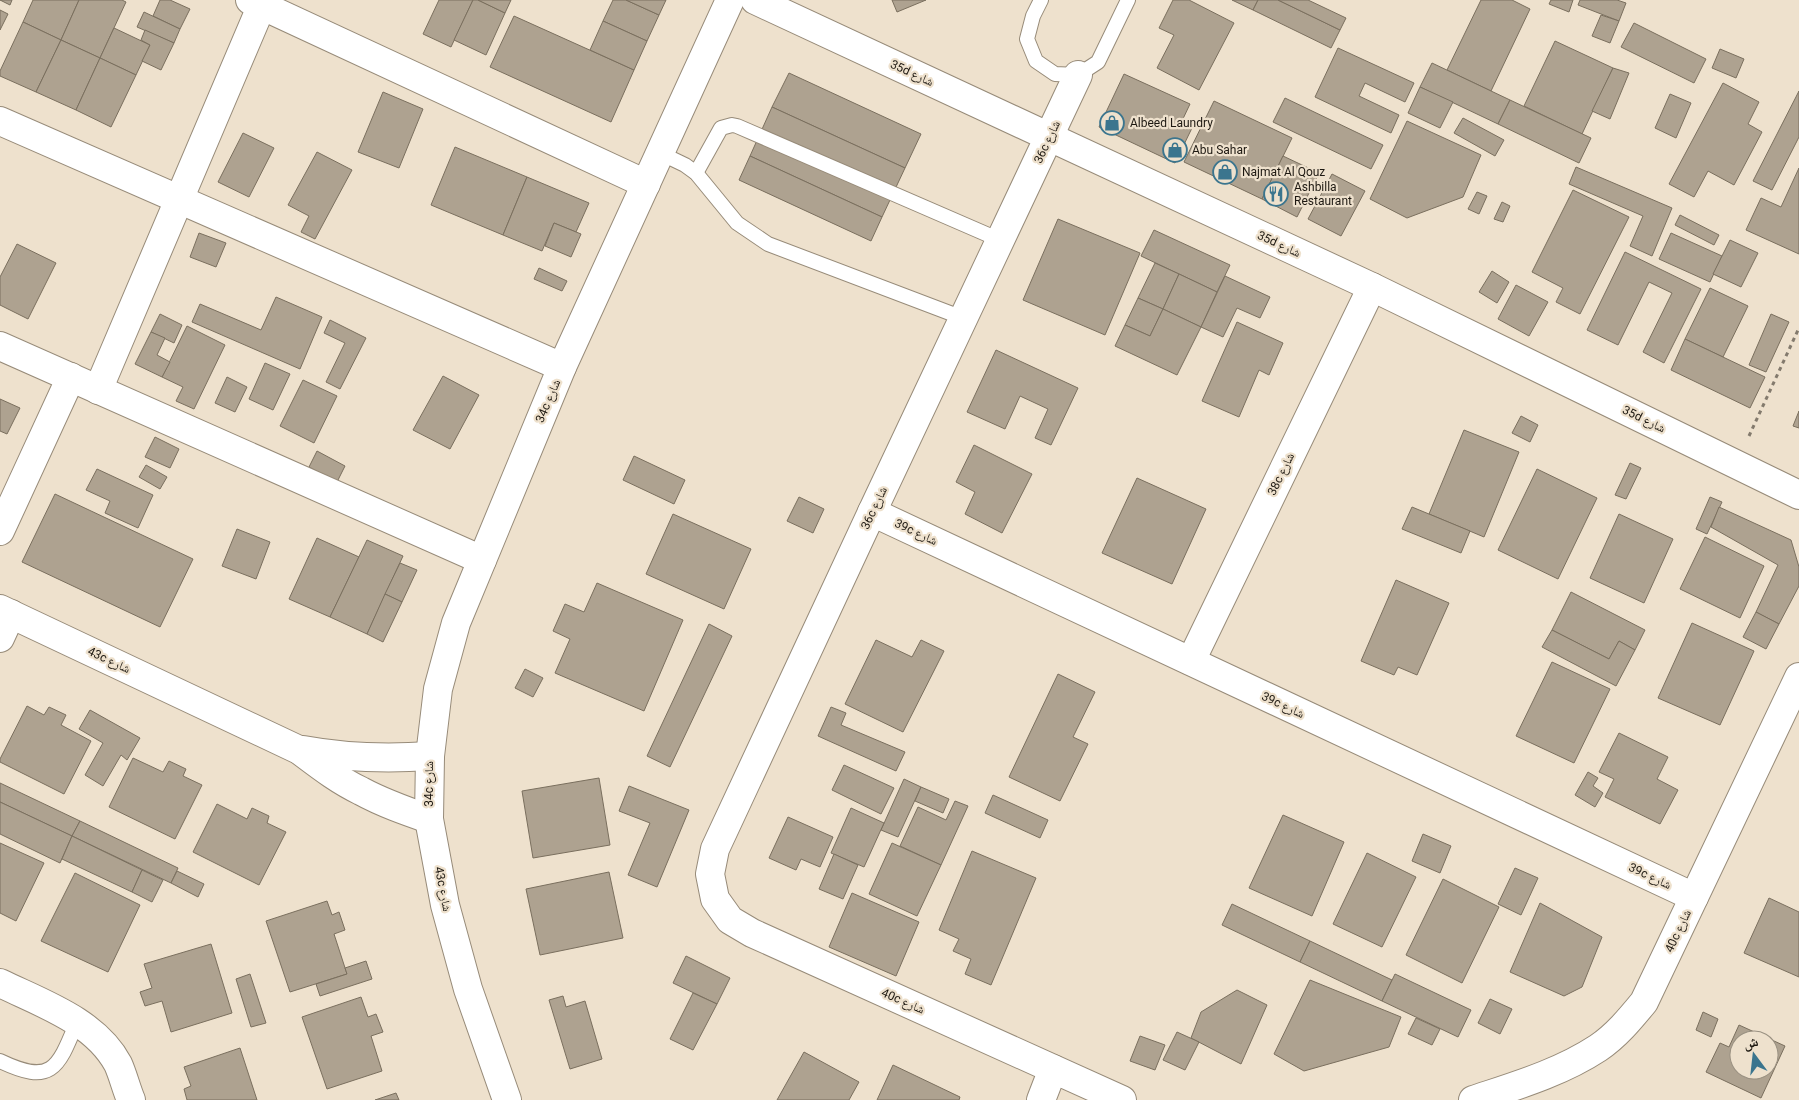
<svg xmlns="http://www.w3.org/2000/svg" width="1799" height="1100" viewBox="0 0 1799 1100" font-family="Roboto,'Noto Naskh Arabic',sans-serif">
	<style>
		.building { fill: #aea290; stroke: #7a6f5e; fill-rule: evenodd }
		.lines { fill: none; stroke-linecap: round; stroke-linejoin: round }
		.service-casing { stroke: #978b79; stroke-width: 16 }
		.minor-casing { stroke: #978b79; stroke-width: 30 }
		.path { stroke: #837a6d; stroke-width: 3; stroke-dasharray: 4 4; stroke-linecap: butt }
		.service { stroke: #fff; stroke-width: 14 }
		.minor { stroke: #fff; stroke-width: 28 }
		.labels { text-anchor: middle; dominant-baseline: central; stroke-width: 4.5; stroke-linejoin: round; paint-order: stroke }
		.street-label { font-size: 12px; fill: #1d1811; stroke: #eee1cd }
		.poi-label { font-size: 12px; fill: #1d1811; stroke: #eee1cd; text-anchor: start }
	</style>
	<rect width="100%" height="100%" fill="#eee1cd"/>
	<g class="building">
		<polygon points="0,0 12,0 10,5"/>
		<polygon points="33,0 79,0 61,40 23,22"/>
		<polygon points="79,0 122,0 126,2 100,58 61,40"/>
		<polygon points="160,0 170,0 190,9 180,29 153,16"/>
		<polygon points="439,0 473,0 451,47 423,34"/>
		<polygon points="473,0 478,0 505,13 486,55 454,40"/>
		<polygon points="478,0 511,0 505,13"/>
		<polygon points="613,0 626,0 659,15 647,41 603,21"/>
		<polygon points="626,0 666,0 659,15"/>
		<polygon points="892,0 926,0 897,12"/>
		<polygon points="1173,0 1189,0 1234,23 1199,90 1157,68 1174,35 1159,28"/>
		<polygon points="1232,0 1258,0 1253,10"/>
		<polygon points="1258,0 1278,0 1340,30 1331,48 1253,10"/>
		<polygon points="1278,0 1308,0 1346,18 1340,30"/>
		<polygon points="1481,0 1512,0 1530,9 1491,91 1447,70"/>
		<polygon points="1551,0 1573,0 1569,12 1549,4"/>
		<polygon points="1580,0 1617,0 1626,3 1619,21 1578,5"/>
		<polygon points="0,10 8,14 0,30"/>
		<polygon points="144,12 180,29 174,43 137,27"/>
		<polygon points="1601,15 1619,21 1610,43 1592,36"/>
		<polygon points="514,16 634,70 611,122 490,67"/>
		<polygon points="603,21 647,41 634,70 590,50"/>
		<polygon points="23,22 61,40 36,92 0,76 0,71"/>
		<polygon points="1634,23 1706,59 1694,83 1621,47"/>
		<polygon points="114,28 150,45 136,75 100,58"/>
		<polygon points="145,30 174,43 161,70 142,61 150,45 141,40"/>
		<polygon points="61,40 100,58 76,110 36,92"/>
		<polygon points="1555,41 1613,68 1582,134 1524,106"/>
		<polygon points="1338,48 1414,83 1405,102 1365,83 1359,96 1399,115 1391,133 1315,97"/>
		<polygon points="1720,49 1744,59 1736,78 1712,68"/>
		<polygon points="100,58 136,75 111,127 76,110"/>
		<polygon points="1432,63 1510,100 1498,124 1420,87"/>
		<polygon points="1613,68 1629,73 1610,119 1592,111"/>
		<polygon points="789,73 921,134 905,168 772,107"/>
		<polygon points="1124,74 1190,104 1181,123 1192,128 1175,163 1099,127"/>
		<polygon points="1723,83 1759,102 1748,124 1762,132 1734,185 1708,171 1694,197 1669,184"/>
		<polygon points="1420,87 1453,102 1440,128 1408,113"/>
		<polygon points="1799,91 1799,137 1772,190 1753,181"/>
		<polygon points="383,92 423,109 399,168 358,152"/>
		<polygon points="1670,94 1691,103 1676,138 1655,128"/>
		<polygon points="1285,98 1383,145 1371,169 1273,122"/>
		<polygon points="1510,100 1591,138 1579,163 1498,124"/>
		<polygon points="1214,101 1292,138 1262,199 1184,162"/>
		<polygon points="772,107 905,168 882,217 750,156"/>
		<polygon points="1463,118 1504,140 1495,156 1454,133"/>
		<polygon points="1407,121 1481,155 1463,197 1407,218 1370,199"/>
		<polygon points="243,133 274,148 249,197 218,182"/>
		<polygon points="455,147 527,177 503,235 431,205"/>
		<polygon points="317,152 352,170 315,239 301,232 309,216 288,205"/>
		<polygon points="750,156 882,217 871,241 739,180"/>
		<polygon points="1283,156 1319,173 1297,217 1262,199"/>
		<polygon points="1576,167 1672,208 1652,256 1630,246 1643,216 1569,184"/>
		<polygon points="1799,168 1799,254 1746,230 1761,198 1781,207"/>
		<polygon points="1332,174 1365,191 1341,236 1308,219"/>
		<polygon points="527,177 589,203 576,232 554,223 542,251 503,235"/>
		<polygon points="1573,190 1629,217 1580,314 1556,302 1563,288 1532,272"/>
		<polygon points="1477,192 1487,196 1479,214 1468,209"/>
		<polygon points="1502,202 1510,206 1503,222 1494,219"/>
		<polygon points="1680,215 1719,235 1714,245 1675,225"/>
		<polygon points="1058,219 1140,253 1105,335 1023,300"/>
		<polygon points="554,223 581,234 571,257 545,246"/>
		<polygon points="1154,230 1230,265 1217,292 1141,256"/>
		<polygon points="199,233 226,243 216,267 190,257"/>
		<polygon points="1671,233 1722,256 1710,282 1659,259"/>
		<polygon points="1730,240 1758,253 1741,287 1713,274"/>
		<polygon points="17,244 56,263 28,319 0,305 0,277"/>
		<polygon points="1625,252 1701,289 1664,363 1643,352 1672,293 1649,282 1618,345 1587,330"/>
		<polygon points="1155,263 1179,274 1163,309 1138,298"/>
		<polygon points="539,268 567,281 562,291 534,279"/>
		<polygon points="1492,271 1509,282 1497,303 1479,292"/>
		<polygon points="1179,274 1217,292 1201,327 1163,309"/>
		<polygon points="1225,276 1270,297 1260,318 1237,308 1223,337 1201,327"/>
		<polygon points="1516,285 1548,302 1529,336 1498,319"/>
		<polygon points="1710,288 1748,306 1723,357 1685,339"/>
		<polygon points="276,297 322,317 300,369 192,322 200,304 261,330"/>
		<polygon points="1138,298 1163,309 1150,336 1125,325"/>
		<polygon points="1163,309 1201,327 1177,375 1115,346 1125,325 1150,336"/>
		<polygon points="160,314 182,325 174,343 151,332"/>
		<polygon points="1771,314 1789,322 1766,372 1749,365"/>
		<polygon points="330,320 366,338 340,389 326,382 345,343 324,333"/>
		<polygon points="1237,322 1283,343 1269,375 1259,370 1239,417 1202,401"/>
		<polygon points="187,326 225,345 194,409 176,401 183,387 162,377"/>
		<polygon points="151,332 165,338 157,355 170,362 162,377 135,364"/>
		<polygon points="1685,339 1765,377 1750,408 1671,370"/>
		<polygon points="996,350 1078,388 1051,445 1035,438 1048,409 1020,396 1005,429 967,412"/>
		<polygon points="265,363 290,374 273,410 249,399"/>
		<polygon points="443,376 479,395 450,449 413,430"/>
		<polygon points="227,377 247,387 235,412 215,403"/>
		<polygon points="303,380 337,396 314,443 280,426"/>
		<polygon points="0,399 20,408 7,434 0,431"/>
		<polygon points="1799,411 1799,428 1793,426"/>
		<polygon points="1521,416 1538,425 1530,442 1512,433"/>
		<polygon points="1464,430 1519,452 1484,537 1429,514"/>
		<polygon points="155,437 179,449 170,468 145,457"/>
		<polygon points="974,445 1032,474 1002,533 965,514 975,492 956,482"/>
		<polygon points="317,451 345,466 337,482 309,467"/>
		<polygon points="634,456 685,480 674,504 623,480"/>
		<polygon points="1630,463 1641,468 1626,499 1615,495"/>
		<polygon points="146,465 167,477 160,489 139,477"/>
		<polygon points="97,469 153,495 138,528 105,513 110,501 86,490"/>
		<polygon points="1537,469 1597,498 1558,579 1498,550"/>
		<polygon points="1137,478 1206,509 1172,584 1102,553"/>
		<polygon points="55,494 193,559 160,627 22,562"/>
		<polygon points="799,497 824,509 813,533 787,521"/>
		<polygon points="1710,497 1722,502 1707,534 1696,529"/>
		<polygon points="1412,507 1470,531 1461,553 1402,529"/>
		<polygon points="1719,507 1791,540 1799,567 1799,586 1779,624 1756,612 1778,565 1711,527"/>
		<polygon points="673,514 751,549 724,609 646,574"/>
		<polygon points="1619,514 1673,539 1644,603 1590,578"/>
		<polygon points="237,529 270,542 256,579 222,566"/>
		<polygon points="1705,537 1764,566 1740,618 1680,589"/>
		<polygon points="317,538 359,557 330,617 289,599"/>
		<polygon points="367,540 403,556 367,634 330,617"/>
		<polygon points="400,563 417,570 402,602 385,594"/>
		<polygon points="1396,580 1449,603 1417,675 1398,667 1394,675 1361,661"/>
		<polygon points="597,583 683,620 644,711 555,673 570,639 553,631 565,604 584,612"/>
		<polygon points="1571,592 1645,630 1635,650 1619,641 1609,659 1552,630"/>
		<polygon points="385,594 402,602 383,642 367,634"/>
		<polygon points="1756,612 1779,624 1766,649 1743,637"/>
		<polygon points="1692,623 1754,651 1720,725 1658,698"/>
		<polygon points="709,624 732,636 670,767 647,756"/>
		<polygon points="1552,630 1609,659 1619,641 1635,650 1616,686 1542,647"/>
		<polygon points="876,640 912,657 921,640 944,651 903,732 845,704"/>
		<polygon points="1552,662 1610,689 1574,763 1516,736"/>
		<polygon points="525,669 543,678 533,697 515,688"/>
		<polygon points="1058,674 1095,692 1073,737 1088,744 1060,801 1009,777"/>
		<polygon points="27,706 44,715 49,707 66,715 61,725 91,741 64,794 0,762 0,759"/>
		<polygon points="831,707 846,713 841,725 905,752 896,771 818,736"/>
		<polygon points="90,710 140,738 127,760 121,755 103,786 85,775 103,743 79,729"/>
		<polygon points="1619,733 1668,757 1657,779 1678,790 1660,824 1605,797 1614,779 1599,772"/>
		<polygon points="133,758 163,772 169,761 186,769 183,776 202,785 175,839 109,807"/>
		<polygon points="844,765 894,788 881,814 832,790"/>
		<polygon points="1588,772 1598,778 1593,786 1603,793 1595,807 1575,795"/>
		<polygon points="599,778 610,845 533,858 522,791"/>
		<polygon points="904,779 921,787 898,837 881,830"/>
		<polygon points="0,783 80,821 72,836 0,802"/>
		<polygon points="629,786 689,810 657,887 628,875 650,823 619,811"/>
		<polygon points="921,787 949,799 943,813 915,801"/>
		<polygon points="993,795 1048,820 1040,838 985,813"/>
		<polygon points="955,801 968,806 941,865 900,846 918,807 946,820"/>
		<polygon points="0,802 72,836 60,863 0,834"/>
		<polygon points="217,804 247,819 252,808 269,816 267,823 286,832 259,885 193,852"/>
		<polygon points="851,808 884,823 864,867 831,853"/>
		<polygon points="1283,815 1344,842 1312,916 1249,888"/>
		<polygon points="788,817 833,837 820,867 801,859 796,870 769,858"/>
		<polygon points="80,821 178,868 171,883 72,836"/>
		<polygon points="1423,834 1451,846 1440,873 1412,861"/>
		<polygon points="72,836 142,870 132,892 62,859"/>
		<polygon points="0,843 44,863 16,921 0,913"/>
		<polygon points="892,843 941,865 917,916 869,894"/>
		<polygon points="972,851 1036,878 991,985 965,974 971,959 953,951 959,939 939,930"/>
		<polygon points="1367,853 1416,877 1382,947 1333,924"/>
		<polygon points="834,854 858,865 843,899 819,889"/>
		<polygon points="1515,868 1538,878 1521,915 1498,904"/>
		<polygon points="142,870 163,880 152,902 132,892"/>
		<polygon points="177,871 204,884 198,897 171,883"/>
		<polygon points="609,872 623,938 540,955 526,889"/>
		<polygon points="75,873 140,905 108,972 41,941"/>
		<polygon points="1443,879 1499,907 1462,983 1406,955"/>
		<polygon points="852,893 919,922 896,976 829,947"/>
		<polygon points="1769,898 1799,912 1799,977 1744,953"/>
		<polygon points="327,901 332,915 339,912 345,930 334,934 347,974 290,992 266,921"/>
		<polygon points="1540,903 1602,937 1582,987 1564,996 1510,972"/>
		<polygon points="1232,904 1310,941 1300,962 1222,925"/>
		<polygon points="1310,941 1392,980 1382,1001 1300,962"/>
		<polygon points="211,944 232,1013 171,1032 162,1001 145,1006 140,992 152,988 144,964"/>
		<polygon points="686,956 730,978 717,1004 673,983"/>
		<polygon points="366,961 372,979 320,996 316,984 347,974 345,968"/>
		<polygon points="250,974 266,1023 251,1027 236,979"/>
		<polygon points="1395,974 1471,1010 1458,1037 1382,1001"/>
		<polygon points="1310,980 1401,1017 1389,1047 1304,1071 1274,1054"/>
		<polygon points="1237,990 1267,1005 1241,1064 1191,1038 1201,1012"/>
		<polygon points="693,993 717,1004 693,1050 670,1039"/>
		<polygon points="563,996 566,1007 585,1001 602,1059 570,1069 549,1000"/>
		<polygon points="361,997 368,1017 376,1014 383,1032 371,1036 382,1071 327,1089 302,1017"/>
		<polygon points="1490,999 1512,1009 1500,1034 1478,1023"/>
		<polygon points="1703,1012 1718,1019 1711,1037 1696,1030"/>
		<polygon points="1416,1018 1440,1029 1432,1045 1408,1034"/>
		<path d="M 1739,1025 L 1785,1046 L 1761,1098 L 1706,1072 L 1720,1043 L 1729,1047 ZM 1739,1040 L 1769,1040 L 1769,1070 L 1739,1070 Z"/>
		<polygon points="1177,1032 1199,1042 1185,1070 1163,1060"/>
		<polygon points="1140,1036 1165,1045 1155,1070 1130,1061"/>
		<polygon points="240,1048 257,1100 187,1100 184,1089 191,1086 184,1067"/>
		<polygon points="804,1052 859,1082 849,1100 777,1100"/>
		<polygon points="893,1065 960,1097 959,1100 877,1100"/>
		<polygon points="396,1093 399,1100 375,1100"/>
	</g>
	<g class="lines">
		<g class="service-casing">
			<g id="service">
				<polyline points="1041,0 1033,16 1027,39 1036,61 1055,74 1078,75 1098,62 1128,0"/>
				<polyline points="660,153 685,165 696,173 737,223 768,244 963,318"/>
				<polyline points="696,173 721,128 732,125 737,126 1000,240"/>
				<path d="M 0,1061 C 52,1086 58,1068 77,1022"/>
			</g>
		</g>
		<g class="minor-casing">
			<g id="minor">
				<polyline points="250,0 646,184"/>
				<polyline points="755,0 1372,287 1799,495"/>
				<polyline points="1078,75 872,512 715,849 710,874 715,899 730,920 752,933 1122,1100"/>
				<polyline points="0,121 562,367"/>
				<polyline points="0,346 482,560"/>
				<polyline points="98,390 264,0"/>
				<polyline points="872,512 1694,897"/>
				<polyline points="0,531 71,377"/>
				<path d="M 0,609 L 299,750 C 319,765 338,780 361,791 C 383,803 406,811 429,819"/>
				<polyline points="0,638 11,614"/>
				<polyline points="1191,661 1372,287"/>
				<path d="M 303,750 C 346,758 386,759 430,756"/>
				<path d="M 0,983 C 41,1003 95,1021 118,1064 C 123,1075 126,1088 131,1100"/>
				<polyline points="507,1100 468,989 445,905 429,819 430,756 438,689 456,623 562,367 730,0"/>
				<polyline points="1041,1100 1053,1069"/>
				<path d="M 1473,1100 C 1515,1086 1560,1073 1598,1048 C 1616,1036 1630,1019 1644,1002 L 1799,677"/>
			</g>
		</g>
		<polyline class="path" points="1749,436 1799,328"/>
		<use href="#service" class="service"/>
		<use href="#minor" class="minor"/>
	</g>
	<defs>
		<g id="shop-ring" transform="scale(1.25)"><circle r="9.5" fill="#eee1cd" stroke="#3b758e" stroke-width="1.5"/><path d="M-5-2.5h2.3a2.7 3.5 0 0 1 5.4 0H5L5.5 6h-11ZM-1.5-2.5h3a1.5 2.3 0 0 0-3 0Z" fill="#3b758e"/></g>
		<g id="restaurant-ring" transform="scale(1.25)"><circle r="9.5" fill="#eee1cd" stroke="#3b758e" stroke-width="1.5"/><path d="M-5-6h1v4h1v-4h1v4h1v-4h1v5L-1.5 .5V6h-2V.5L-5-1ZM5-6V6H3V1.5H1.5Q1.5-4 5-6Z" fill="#3b758e"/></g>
	</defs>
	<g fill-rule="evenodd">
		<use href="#shop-ring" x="1112" y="123"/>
		<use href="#shop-ring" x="1175" y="150"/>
		<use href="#shop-ring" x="1225" y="172"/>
		<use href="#restaurant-ring" x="1276" y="194"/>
	</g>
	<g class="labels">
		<g class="street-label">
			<text transform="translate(912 73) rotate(25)">35d شارع</text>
			<text transform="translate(1047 142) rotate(-65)">36c شارع</text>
			<text transform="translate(1279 244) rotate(25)">35d شارع</text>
			<text transform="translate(548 401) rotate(-67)">34c شارع</text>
			<text transform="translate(1644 419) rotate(26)">35d شارع</text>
			<text transform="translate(1281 474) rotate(-64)">38c شارع</text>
			<text transform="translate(874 508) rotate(-65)">36c شارع</text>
			<text transform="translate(916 532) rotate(25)">39c شارع</text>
			<text transform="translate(109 660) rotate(25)">43c شارع</text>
			<text transform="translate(1283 705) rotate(25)">39c شارع</text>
			<text transform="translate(429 784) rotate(-90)">34c شارع</text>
			<text transform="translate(1650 876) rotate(25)">39c شارع</text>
			<text transform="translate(443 889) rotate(79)">43c شارع</text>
			<text transform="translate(1678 931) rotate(-65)">40c شارع</text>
			<text transform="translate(903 1001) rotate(24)">40c شارع</text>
		</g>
		<g class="poi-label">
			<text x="1130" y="123">Albeed Laundry</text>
			<text x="1192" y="150">Abu Sahar</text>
			<text x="1242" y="172">Najmat Al Qouz</text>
			<text x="1294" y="187">Ashbilla<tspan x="1294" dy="14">Restaurant</tspan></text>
		</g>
	</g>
	<g transform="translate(1754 1055) rotate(345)"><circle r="24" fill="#eee1cd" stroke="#9a9182"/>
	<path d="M0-4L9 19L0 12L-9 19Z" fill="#3b758e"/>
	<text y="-8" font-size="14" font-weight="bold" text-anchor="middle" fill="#1d1811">ش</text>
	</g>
</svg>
